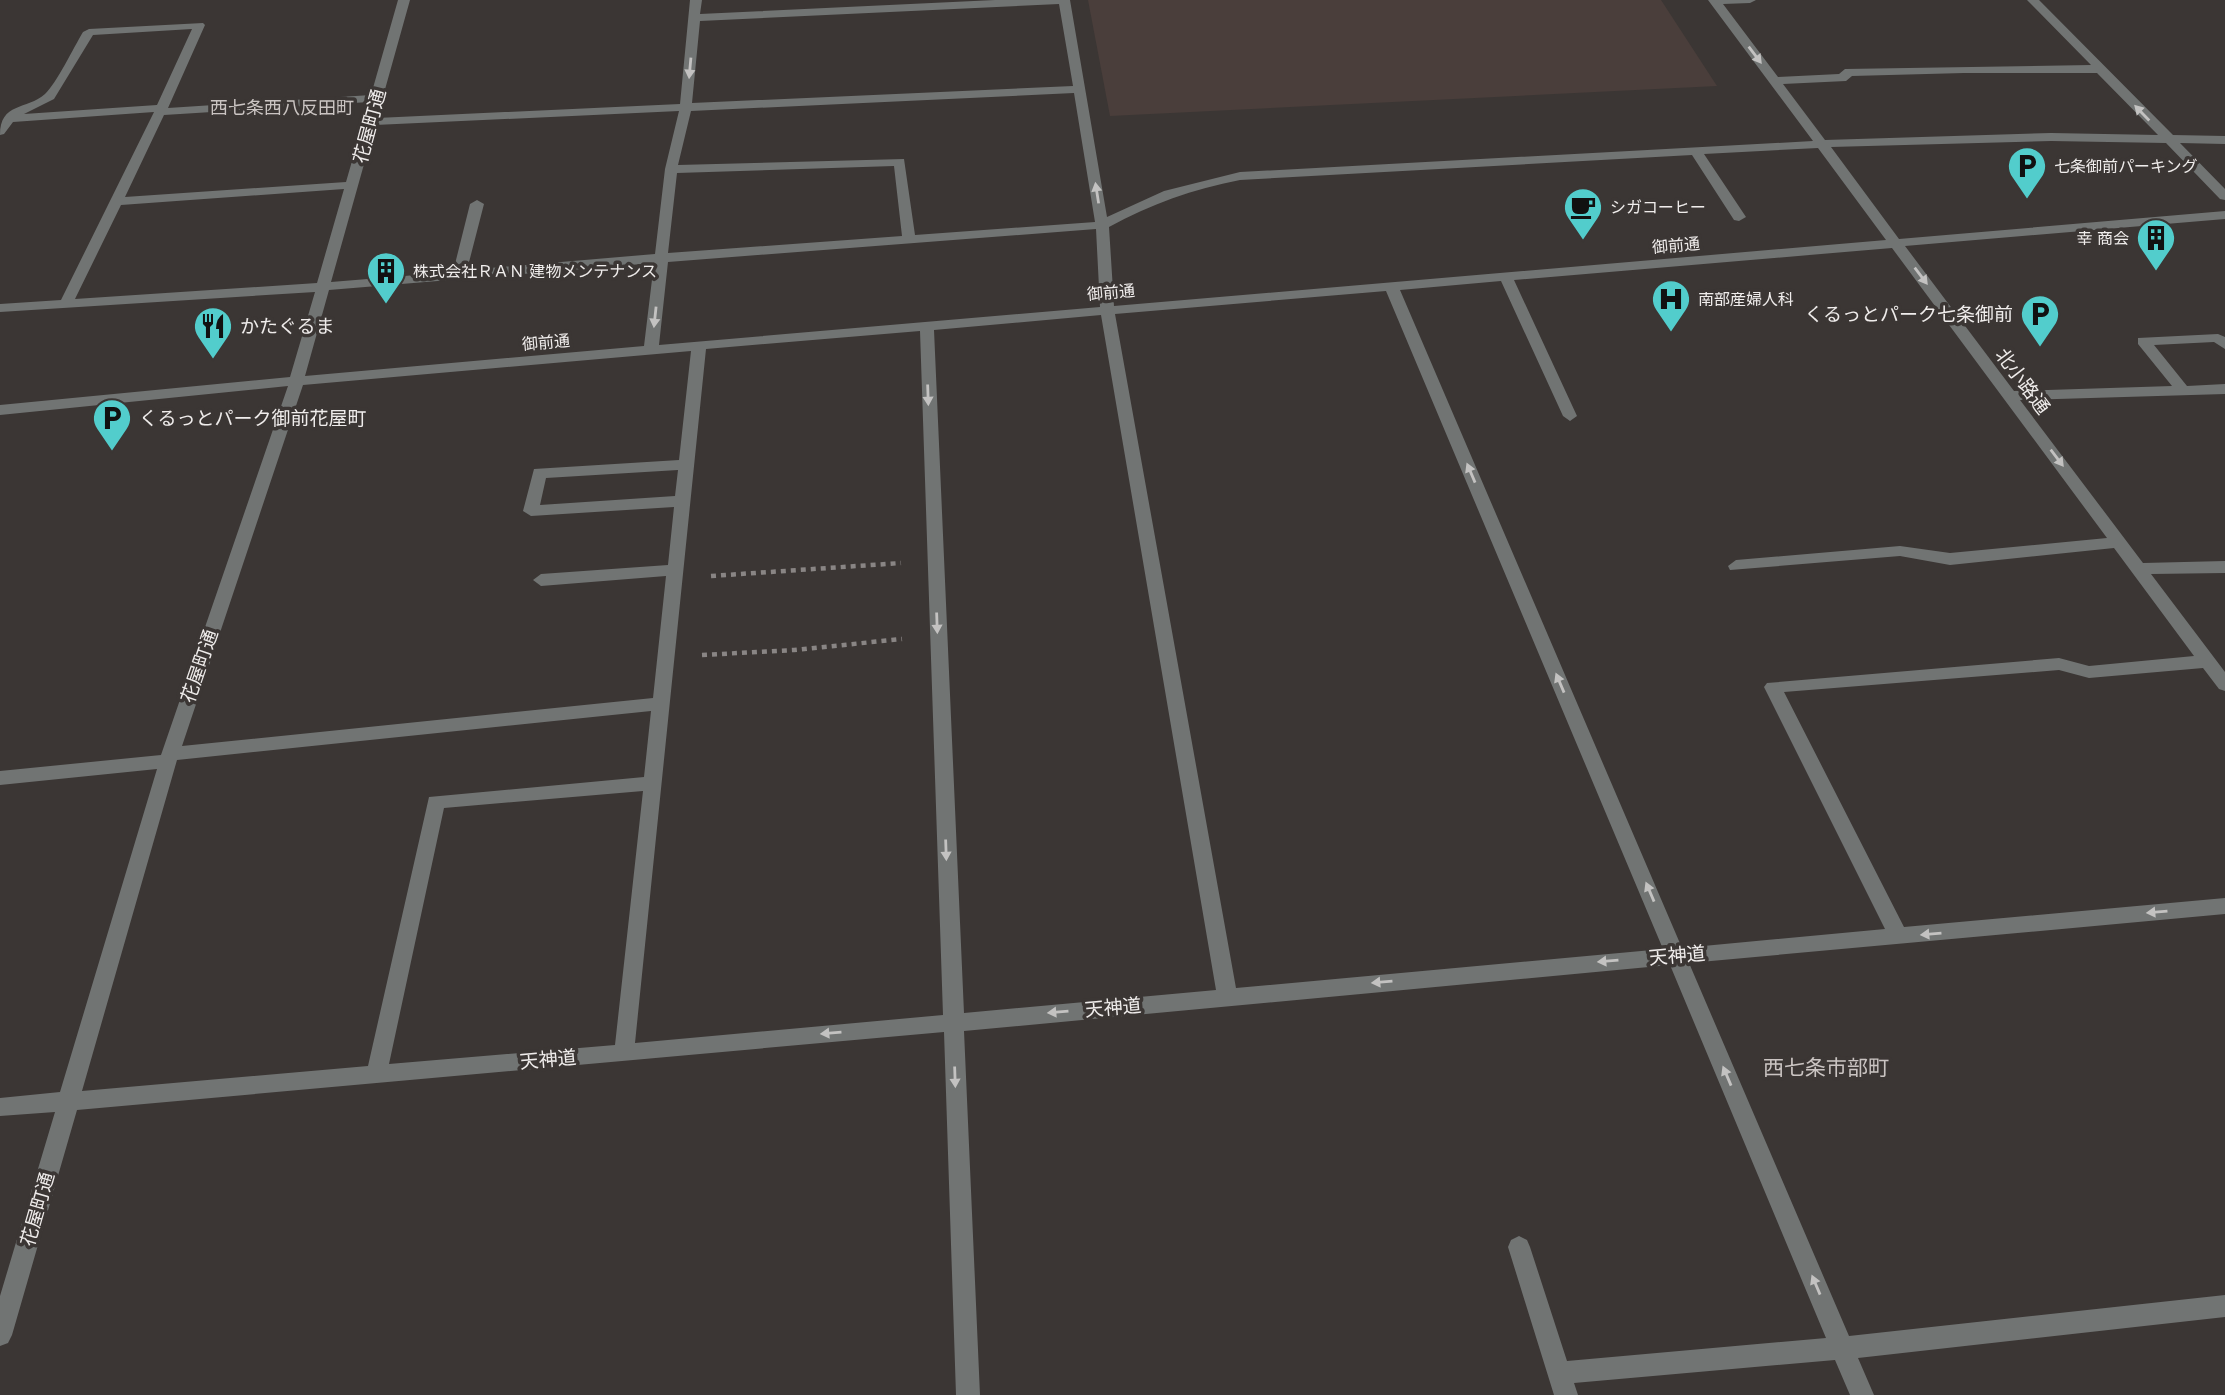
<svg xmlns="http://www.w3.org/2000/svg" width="2225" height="1395" viewBox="0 0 2225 1395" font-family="Lora,'Noto Sans JP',serif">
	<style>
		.built { fill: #4a3e3b }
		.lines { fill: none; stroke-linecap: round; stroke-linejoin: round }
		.path { stroke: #898584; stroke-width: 4.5; stroke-dasharray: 5 5; stroke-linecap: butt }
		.minor { fill: #717473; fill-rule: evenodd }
		.oneway { fill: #c3c2c1 }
		.labels { text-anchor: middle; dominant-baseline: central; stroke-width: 7; stroke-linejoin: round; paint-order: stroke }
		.far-poi-label { font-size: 16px; fill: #efeceb; stroke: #3b3634; text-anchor: start }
		.far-street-label { font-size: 16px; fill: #efeceb; stroke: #3b3634 }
		.far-neighbourhood-label { font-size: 18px; fill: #cac4c2; stroke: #3b3634 }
		.street-label { font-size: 19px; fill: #efeceb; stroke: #3b3634 }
		.poi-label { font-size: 19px; fill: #efeceb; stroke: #3b3634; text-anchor: start }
		.neighbourhood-label { font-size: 21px; fill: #cac4c2; stroke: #3b3634 }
	</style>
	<rect width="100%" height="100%" fill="#3b3634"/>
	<polygon class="built" points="1088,0 1661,0 1717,86 1110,116"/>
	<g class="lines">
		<g class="path">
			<polyline points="711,576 901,563"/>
			<polyline points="702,655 794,650 902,639"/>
		</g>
		<path class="minor" d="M 398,0 L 410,0 L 377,118 L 680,104 L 690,0 L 702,0 L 700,14 L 995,0 L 1070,0 L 1107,217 L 1164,191 L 1240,172 L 1813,141 L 1708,0 L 1756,0 L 1750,3 L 1723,4 L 1778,77 L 1839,74 L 1845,69 L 2091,65 L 2027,0 L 2039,0 L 2173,135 L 2225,136 L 2225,144 L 2180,143 L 2225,189 L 2225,200 L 2220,199 L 2166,143 L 2051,141 L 1831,147 L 1899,239 L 2225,211 L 2225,219 L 1905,246 L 2014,391 L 2172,386 L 2138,344 L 2138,338 L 2218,334 L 2225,337 L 2225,349 L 2214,342 L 2154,345 L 2187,386 L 2225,384 L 2225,394 L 2020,400 L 2143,563 L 2225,561 L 2225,573 L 2151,574 L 2225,672 L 2225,691 L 2219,689 L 2203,668 L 2089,678 L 2059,670 L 1784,692 L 1904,927 L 2225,898 L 2225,914 L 1689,963 L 1849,1336 L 2225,1295 L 2225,1317 L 1858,1358 L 1874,1395 L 1850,1395 L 1835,1360 L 1574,1383 L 1578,1395 L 1554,1395 L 1508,1247 L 1511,1240 L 1519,1236 L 1527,1240 L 1530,1247 L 1567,1361 L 1826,1338 L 1670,965 L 964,1031 L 980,1395 L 956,1395 L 944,1032 L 77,1110 L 12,1335 L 8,1343 L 0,1346 L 0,1296 L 55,1112 L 0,1116 L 0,1098 L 60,1092 L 157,769 L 0,785 L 0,771 L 161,755 L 288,386 L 0,415 L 0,405 L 290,377 L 315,292 L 0,312 L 0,304 L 61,300 L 154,112 L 13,122 L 4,134 L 0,135 C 0,102 27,110 45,94 C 56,84 74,47 83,32 L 89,29 L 203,23 L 205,25 L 168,108 L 371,95 ZM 1059,4 L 1073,86 L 692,103 L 700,21 ZM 192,29 L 157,105 L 24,114 L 54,99 L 93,35 ZM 1964,73 L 2097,73 L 2158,135 L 2051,133 L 1825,140 L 1783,84 L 1846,81 L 1852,76 ZM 1074,93 L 1095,222 L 915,235 L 904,159 L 678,165 L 691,111 ZM 369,102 L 346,182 L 125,197 L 164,115 ZM 679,111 L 665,169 L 655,254 L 467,270 L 484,204 L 477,200 L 470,204 L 453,272 L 331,282 L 375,125 ZM 1818,148 L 1886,240 L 1114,306 L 1109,227 C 1151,204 1193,189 1240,180 L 1692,155 L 1734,220 L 1739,221 L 1746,217 L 1704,154 ZM 894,166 L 902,236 L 668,253 L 677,173 ZM 344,189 L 317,283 L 75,299 L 121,205 ZM 1096,229 L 1100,307 L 659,345 L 668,262 ZM 1892,248 L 2107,538 L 1950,553 L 1900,546 L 1736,560 L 1728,566 L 1730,570 L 1900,556 L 1950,565 L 2114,548 L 2194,656 L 2089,666 L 2059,658 L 1767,683 L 1764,687 L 1885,929 L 1682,948 L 1400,290 L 1501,281 L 1563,416 L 1570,421 L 1577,416 L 1514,280 ZM 654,263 L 644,346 L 305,376 L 329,290 ZM 1386,291 L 1663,949 L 1236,988 L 1115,314 ZM 1101,315 L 1216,990 L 964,1013 L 934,330 ZM 920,331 L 943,1015 L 635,1043 L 706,349 ZM 691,351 L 679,460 L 534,469 L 523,511 L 531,516 L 674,507 L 668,565 L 541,574 L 533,580 L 541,586 L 666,576 L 653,698 L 182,746 L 303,385 ZM 678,470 L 675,496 L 540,505 L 546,478 ZM 651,711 L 644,777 L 429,797 L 368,1066 L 82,1091 L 177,760 ZM 643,791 L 615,1045 L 389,1064 L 444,808 Z"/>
	</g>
	<defs><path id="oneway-solid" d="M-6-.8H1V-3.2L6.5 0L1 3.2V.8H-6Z" transform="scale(1.75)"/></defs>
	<g class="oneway">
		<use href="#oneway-solid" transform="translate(1755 55) rotate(53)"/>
		<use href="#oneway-solid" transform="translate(690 68) rotate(95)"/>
		<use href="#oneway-solid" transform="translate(2142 113) rotate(-134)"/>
		<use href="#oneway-solid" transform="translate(1097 193) rotate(-99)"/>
		<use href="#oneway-solid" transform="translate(1921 276) rotate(53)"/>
		<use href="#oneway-solid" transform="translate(655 317) rotate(96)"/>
		<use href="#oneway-solid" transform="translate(928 395) rotate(88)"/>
		<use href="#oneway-solid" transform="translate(2057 458) rotate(53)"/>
		<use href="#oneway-solid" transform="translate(1471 473) rotate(-113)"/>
		<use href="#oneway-solid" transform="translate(937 623) rotate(88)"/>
		<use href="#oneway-solid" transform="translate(1560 683) rotate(-113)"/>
		<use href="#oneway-solid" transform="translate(946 850) rotate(88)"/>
		<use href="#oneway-solid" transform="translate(1650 892) rotate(-113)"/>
		<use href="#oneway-solid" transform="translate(2157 912) rotate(175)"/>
		<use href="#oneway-solid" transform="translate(1931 934) rotate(175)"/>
		<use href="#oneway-solid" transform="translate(1608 961) rotate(175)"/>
		<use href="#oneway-solid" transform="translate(1382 982) rotate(175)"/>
		<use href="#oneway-solid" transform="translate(1058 1012) rotate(175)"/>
		<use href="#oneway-solid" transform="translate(831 1033) rotate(175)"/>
		<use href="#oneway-solid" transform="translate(1727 1076) rotate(-113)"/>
		<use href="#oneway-solid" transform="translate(955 1077) rotate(88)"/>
		<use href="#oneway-solid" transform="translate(1816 1285) rotate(-113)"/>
	</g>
	<defs>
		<g id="parking-pin" transform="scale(2.0125)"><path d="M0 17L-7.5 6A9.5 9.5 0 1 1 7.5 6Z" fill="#52cdcc" stroke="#3b3634"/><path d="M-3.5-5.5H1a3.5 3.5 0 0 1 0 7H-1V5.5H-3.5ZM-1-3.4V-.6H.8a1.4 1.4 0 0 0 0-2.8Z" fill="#111"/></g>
		<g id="cafe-pin" transform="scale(2.0125)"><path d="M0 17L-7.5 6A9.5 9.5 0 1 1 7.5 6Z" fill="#52cdcc" stroke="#3b3634"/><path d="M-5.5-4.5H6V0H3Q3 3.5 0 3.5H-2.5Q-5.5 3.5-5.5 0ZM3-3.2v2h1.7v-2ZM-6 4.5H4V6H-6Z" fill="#111"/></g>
		<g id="building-pin" transform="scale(2.0125)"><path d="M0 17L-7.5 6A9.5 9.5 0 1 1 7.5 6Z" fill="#52cdcc" stroke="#3b3634"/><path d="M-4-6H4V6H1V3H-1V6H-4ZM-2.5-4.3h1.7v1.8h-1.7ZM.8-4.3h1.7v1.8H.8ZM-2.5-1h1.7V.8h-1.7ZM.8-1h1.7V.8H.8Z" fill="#111"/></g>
		<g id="hospital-pin" transform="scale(2.0125)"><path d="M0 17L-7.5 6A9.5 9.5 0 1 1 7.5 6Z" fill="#52cdcc" stroke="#3b3634"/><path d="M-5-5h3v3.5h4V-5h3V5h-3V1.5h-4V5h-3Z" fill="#111"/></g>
		<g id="restaurant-pin" transform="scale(2.0125)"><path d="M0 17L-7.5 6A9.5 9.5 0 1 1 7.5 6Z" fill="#52cdcc" stroke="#3b3634"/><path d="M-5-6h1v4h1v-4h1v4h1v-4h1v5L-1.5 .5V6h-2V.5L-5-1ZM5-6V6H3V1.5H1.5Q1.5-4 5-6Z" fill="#111"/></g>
	</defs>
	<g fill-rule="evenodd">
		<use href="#parking-pin" x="2027" y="166"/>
		<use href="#cafe-pin" x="1583" y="207"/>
		<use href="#building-pin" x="2156" y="238"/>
		<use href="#building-pin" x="386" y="271"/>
		<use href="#hospital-pin" x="1671" y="299"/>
		<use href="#parking-pin" x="2040" y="314"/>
		<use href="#restaurant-pin" x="213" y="326"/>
		<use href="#parking-pin" x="112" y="418"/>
	</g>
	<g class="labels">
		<g class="far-poi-label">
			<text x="2054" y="166">七条御前パーキング</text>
			<text x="1610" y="207">シガコーヒー</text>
			<text x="2129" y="238" text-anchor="end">幸 商会</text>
			<text x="413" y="271">株式会社ＲＡＮ 建物メンテナンス</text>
			<text x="1698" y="299">南部産婦人科</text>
		</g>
		<g class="far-street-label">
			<text transform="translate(1676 245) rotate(-5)">御前通</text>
			<text transform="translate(1111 292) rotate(-5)">御前通</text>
			<text transform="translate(546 342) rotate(-5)">御前通</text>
		</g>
		<g class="far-neighbourhood-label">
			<text x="282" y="107">西七条西八反田町</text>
		</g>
		<g class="street-label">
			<text transform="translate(369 126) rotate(-75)">花屋町通</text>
			<text transform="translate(2023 381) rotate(53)">北小路通</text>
			<text transform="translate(199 666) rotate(-71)">花屋町通</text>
			<text transform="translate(1677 955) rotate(-5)">天神道</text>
			<text transform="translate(1113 1007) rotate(-5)">天神道</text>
			<text transform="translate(548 1059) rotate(-5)">天神道</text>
			<text transform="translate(37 1209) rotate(-74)">花屋町通</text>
		</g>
		<g class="poi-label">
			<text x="2013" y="314" text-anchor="end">くるっとパーク七条御前</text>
			<text x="240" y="326">かたぐるま</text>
			<text x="139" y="418">くるっとパーク御前花屋町</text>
		</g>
		<g class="neighbourhood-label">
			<text x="1826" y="1067">西七条市部町</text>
		</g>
	</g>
</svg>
